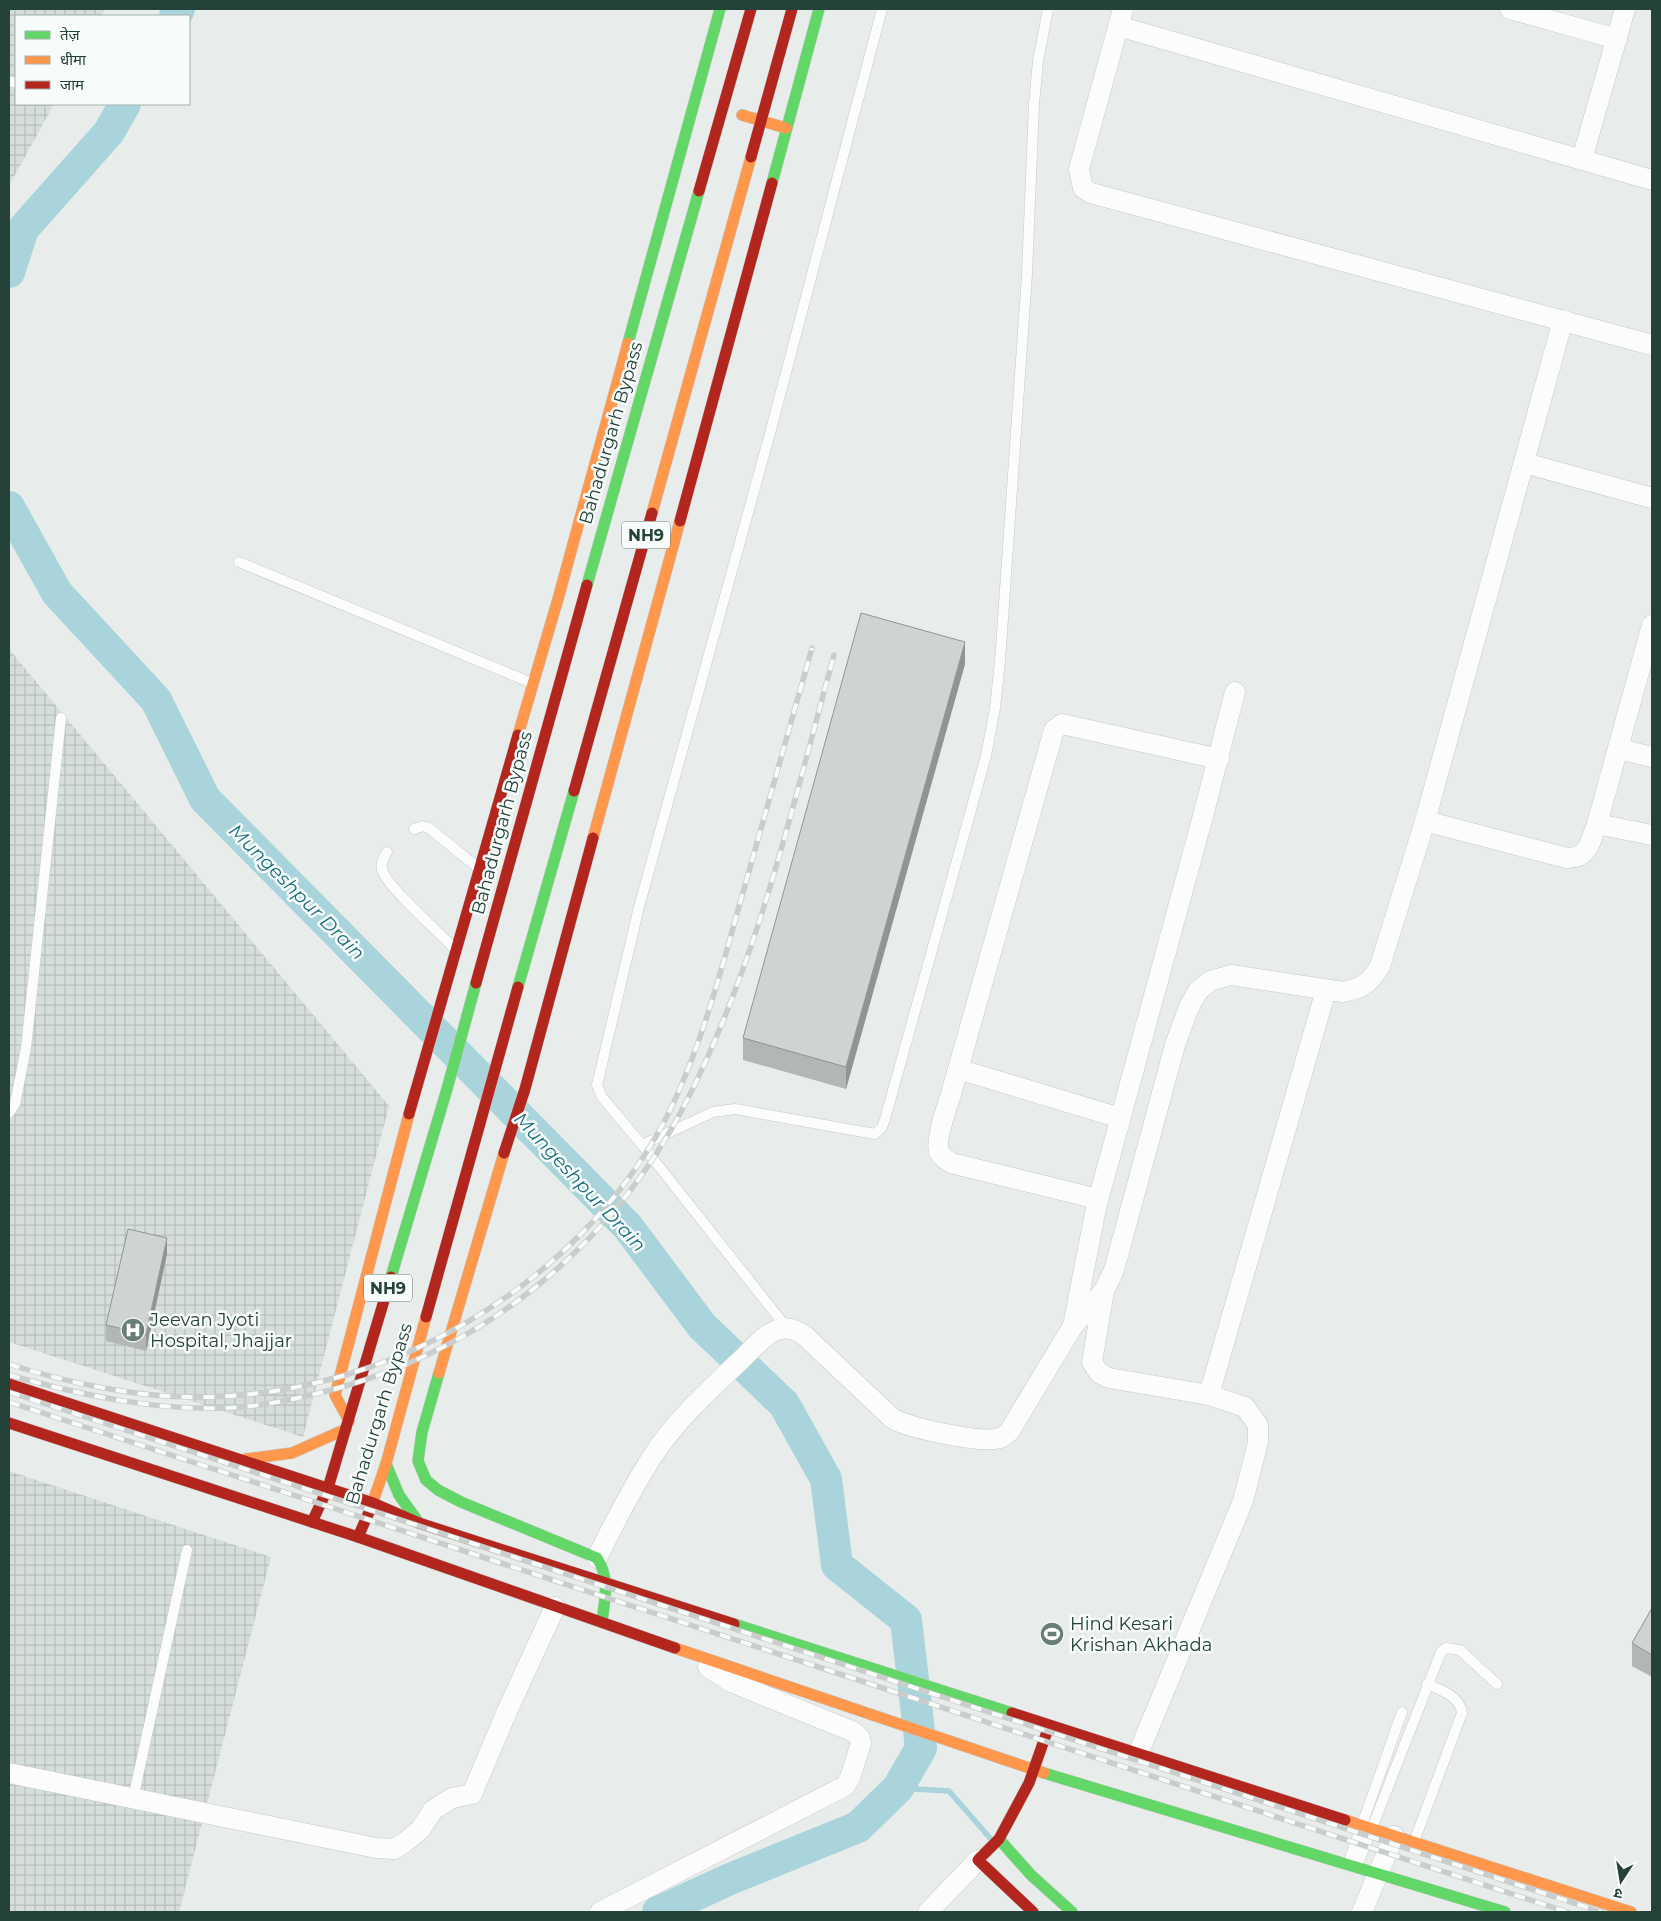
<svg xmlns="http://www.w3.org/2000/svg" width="1661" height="1921" viewBox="0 0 1661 1921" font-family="Montserrat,'Noto Sans Devanagari',sans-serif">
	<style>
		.industrial { fill: url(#industrial-grid) }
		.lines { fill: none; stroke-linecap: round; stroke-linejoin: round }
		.stream { stroke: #a9d4db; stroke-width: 5.5 }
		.river { stroke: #a9d4db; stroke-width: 32 }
		.lane-casing { stroke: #c5cac8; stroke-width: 11 }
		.street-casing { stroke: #c5cac8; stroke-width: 21 }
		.fast-casing { stroke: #c3cbc8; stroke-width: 12 }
		.slow-casing { stroke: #c3cbc8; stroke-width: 12 }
		.jam-casing { stroke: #c3cbc8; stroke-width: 12 }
		.lane { stroke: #fcfcfc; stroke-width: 10 }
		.street { stroke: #fcfcfc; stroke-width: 20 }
		.fast { stroke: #63d668; stroke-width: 11 }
		.slow { stroke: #ff974d; stroke-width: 11 }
		.jam { stroke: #b3261e; stroke-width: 11 }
		.rail-casing { stroke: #c9cdcc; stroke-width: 5.5 }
		.rail { stroke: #f7fbf9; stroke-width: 4; stroke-dasharray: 11; stroke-linecap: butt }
		.wall { fill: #b2b6b5 }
		.shaded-wall { fill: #919493 }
		.building { fill: #cfd4d2; stroke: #919493 }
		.labels { text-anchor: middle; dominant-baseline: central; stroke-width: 5; stroke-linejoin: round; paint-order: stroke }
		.shield { fill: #f7fbf9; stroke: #637a73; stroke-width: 1 }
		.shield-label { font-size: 16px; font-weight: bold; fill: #24423a }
		.street-label { font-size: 18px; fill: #24423a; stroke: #f7fbf9 }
		.poi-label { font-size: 18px; fill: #24423a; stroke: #f7fbf9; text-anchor: start }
		.water-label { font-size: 19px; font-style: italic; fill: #1c6f80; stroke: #f7fbf9 }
	</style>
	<defs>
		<pattern id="industrial-grid" width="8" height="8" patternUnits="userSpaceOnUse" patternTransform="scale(1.25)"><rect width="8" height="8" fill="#d6dedb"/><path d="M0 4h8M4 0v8" fill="none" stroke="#b8c0bd"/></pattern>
	</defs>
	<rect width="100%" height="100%" fill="#e8edeb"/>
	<g class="industrial">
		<polygon points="9,9 105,9 101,16 16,16 16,104 54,104 9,186"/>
		<polygon points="9,649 389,1106 303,1437 9,1342"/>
		<polygon points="9,1471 271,1557 179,1912 9,1912"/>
	</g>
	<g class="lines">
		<polyline class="stream" points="898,1788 949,1791 990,1838"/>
		<g class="river">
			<polyline points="175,16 179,9"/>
			<polyline points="9,272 23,229 109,132 125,104"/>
			<polyline points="9,507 57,593 156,700 205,799 628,1227 702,1326 784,1404 826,1479 837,1565 906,1620 921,1748 898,1788 858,1827 730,1879 658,1912"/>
		</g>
		<g class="lane-casing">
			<g id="lane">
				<polyline points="9,81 16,83"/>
				<polyline points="239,562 532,683"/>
				<polyline points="414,829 423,826 429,828 477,867"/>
				<path d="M 387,852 C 384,857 380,863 382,870 C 389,889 438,931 454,948"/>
				<polyline points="9,1113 15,1104 26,1048 61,718"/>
				<polyline points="642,1145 713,1112 735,1109 875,1134 882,1127 885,1119 986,756 995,708 1000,661 1027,274 1034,104 1038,61 1048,9"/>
				<polyline points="787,1328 642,1145 602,1097 597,1085 639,907 769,437 882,9"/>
				<polyline points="133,1799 187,1550"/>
				<path d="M 1414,1842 L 1462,1713 C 1460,1696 1441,1690 1427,1684"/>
				<polyline points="1348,1864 1402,1712"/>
				<polyline points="1357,1866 1441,1652 1446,1648 1460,1650 1497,1684"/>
			</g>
		</g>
		<g class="street-casing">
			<g id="street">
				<polyline points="1123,9 1079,169 1083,188 1091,193 1652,345"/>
				<polyline points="1510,9 1617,39"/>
				<polyline points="1118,26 1652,180"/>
				<polyline points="1582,159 1625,9"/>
				<polyline points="1524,463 1652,498"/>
				<polyline points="1619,749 1652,757"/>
				<path d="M 1425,821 L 1567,858 C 1589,858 1590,842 1597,824 L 1652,625"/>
				<polyline points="1597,824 1652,835"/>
				<polyline points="958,1069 1120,1118"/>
				<path d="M 1098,1199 L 951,1163 C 947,1160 942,1158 939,1152 C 935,1141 947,1106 951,1094 L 1054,730 L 1062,724 L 1219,759"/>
				<polyline points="1104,1291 1092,1362 1099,1373 1109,1378 1209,1395 1245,1407 1258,1425 1258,1442 1243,1501 1138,1754"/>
				<polyline points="1073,1326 1096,1208 1203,816 1235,692"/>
				<polyline points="1209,1395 1326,990"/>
				<path d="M 597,1558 C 614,1523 631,1490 652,1457 C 676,1420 710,1389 742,1359 C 752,1349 764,1335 777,1330 C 788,1326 797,1330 805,1336 L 893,1419 C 911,1428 981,1444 1000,1438 C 1004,1437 1006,1434 1009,1432 L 1073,1326 L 1104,1291 L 1114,1270 L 1175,1045 L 1189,1007 L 1198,991 L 1210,981 L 1231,975 L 1343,992 C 1363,988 1369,984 1380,966 L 1425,821 L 1563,320"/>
				<polyline points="9,1773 376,1848 394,1849 405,1842 420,1830 433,1810 452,1798 472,1794 508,1709 555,1607"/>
				<polyline points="600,1912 845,1786 850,1778 861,1743 860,1738 854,1732 731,1682 708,1667"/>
				<polyline points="928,1912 978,1860"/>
				<polyline points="1362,1912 1394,1836"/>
			</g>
		</g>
		<g class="fast-casing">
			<g id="fast">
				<polyline points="772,183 819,9"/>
				<polyline points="628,343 720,9"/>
				<polyline points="587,585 699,191"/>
				<polyline points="518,987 574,791"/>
				<polyline points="391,1277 447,1089 476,983"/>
				<path d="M 439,1373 L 422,1432 L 418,1461 L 426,1480 L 438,1490 L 461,1502 L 597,1558 C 610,1578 605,1599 602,1621"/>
				<polyline points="386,1464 399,1495 419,1523"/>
				<polyline points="734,1624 1012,1713"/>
				<polyline points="1044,1773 1505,1912"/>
				<polyline points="999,1839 1031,1875 1072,1912"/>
			</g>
		</g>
		<g class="slow-casing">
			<g id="slow">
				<polyline points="742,115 786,128"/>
				<polyline points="652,513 751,157"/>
				<polyline points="518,735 558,599 628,343"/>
				<polyline points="593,838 680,521"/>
				<polyline points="439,1373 504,1153"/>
				<polyline points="349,1421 335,1395 409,1114"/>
				<polyline points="246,1459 292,1453 346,1429"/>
				<polyline points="370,1510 386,1464 426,1317"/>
				<polyline points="675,1648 1044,1773"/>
				<polyline points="1345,1820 1631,1912"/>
			</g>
		</g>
		<g class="jam-casing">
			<g id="jam">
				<polyline points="751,157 792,9"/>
				<polyline points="699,191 751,9"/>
				<polyline points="680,521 772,183"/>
				<polyline points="574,791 652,513"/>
				<polyline points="476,983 587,585"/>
				<polyline points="409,1114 518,735"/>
				<polyline points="504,1153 525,1089 593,838"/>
				<polyline points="426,1317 518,987"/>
				<polyline points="9,1384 373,1503"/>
				<polyline points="9,1423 358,1537 370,1510"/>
				<polyline points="373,1503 419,1523 734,1624"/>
				<polyline points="312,1522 328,1488 391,1277"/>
				<polyline points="358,1537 675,1648"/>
				<polyline points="1012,1713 1345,1820"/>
				<polyline points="1033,1912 978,1860 999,1839 1029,1783 1049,1726"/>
			</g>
		</g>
		<use href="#lane" class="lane"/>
		<use href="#street" class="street"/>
		<use href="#fast" class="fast"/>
		<use href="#slow" class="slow"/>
		<use href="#jam" class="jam"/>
		<g class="rail-casing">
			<g id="rail">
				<path d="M 9,1364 C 67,1383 140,1398 201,1397 C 386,1396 574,1288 663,1124 C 699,1055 719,978 740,903 C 764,818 788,733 812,648"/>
				<path d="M 9,1375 C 84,1396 164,1413 242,1407 C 275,1404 309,1396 342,1387 C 490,1344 611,1245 683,1108 C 757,966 792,808 834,655"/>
				<polyline points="9,1392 1601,1912"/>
				<polyline points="9,1402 1567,1912"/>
			</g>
		</g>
		<use href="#rail" class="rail"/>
	</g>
	<g class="wall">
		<polygon points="965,664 846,1089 743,1060 743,1038"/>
		<polygon points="167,1254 146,1351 106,1341 106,1325"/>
		<polygon points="1652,1608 1652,1677 1632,1666 1632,1643"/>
	</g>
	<g class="shaded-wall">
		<polygon points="965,642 965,664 846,1089 846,1067"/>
		<polygon points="167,1238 167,1254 146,1351 146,1334"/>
	</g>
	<g class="building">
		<polygon points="861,613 965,642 846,1067 743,1038"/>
		<polygon points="128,1229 167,1238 146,1334 106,1325"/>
		<polygon points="1652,1608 1652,1655 1632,1643"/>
	</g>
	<defs>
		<g id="hospital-disc" transform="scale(1.25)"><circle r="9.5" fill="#697e78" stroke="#f7fbf9"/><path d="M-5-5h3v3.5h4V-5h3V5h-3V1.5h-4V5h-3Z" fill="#fff"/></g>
		<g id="stadium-disc" transform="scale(1.25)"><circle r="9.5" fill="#697e78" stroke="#f7fbf9"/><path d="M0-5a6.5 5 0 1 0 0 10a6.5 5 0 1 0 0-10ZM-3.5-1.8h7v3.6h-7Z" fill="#fff"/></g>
	</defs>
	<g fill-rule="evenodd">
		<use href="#hospital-disc" x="133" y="1330"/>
		<use href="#stadium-disc" x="1052" y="1634"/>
	</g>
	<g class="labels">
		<g class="shield">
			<rect x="622" y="521.5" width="48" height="27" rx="4"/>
			<rect x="364" y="1274.5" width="48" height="27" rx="4"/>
		</g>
		<g class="shield-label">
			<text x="646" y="535">NH9</text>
			<text x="388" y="1288">NH9</text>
		</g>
		<g class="street-label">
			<text transform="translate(611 433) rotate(-74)">Bahadurgarh Bypass</text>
			<text transform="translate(502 823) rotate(-75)">Bahadurgarh Bypass</text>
			<text transform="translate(379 1414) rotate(-73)">Bahadurgarh Bypass</text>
		</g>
		<g class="poi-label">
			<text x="150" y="1320">Jeevan Jyoti<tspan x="150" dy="21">Hospital, Jhajjar</tspan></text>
			<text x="1070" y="1624">Hind Kesari<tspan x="1070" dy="21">Krishan Akhada</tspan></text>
		</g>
		<g class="water-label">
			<text transform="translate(297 892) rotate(45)">Mungeshpur Drain</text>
			<text transform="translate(580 1182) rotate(47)">Mungeshpur Drain</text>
		</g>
	</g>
	<rect width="1661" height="1921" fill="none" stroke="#24423a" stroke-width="20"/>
	<rect x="15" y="15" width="175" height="90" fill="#f7fbf9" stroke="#a3b1ad"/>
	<rect x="25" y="31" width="25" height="8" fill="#63d668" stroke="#a3b1ad"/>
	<text x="60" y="40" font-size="15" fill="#24423a">तेज़</text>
	<rect x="25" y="56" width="25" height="8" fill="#ff974d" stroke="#a3b1ad"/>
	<text x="60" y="65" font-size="15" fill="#24423a">धीमा</text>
	<rect x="25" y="81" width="25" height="8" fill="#b3261e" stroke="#a3b1ad"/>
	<text x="60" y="90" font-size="15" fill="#24423a">जाम</text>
	<g transform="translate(1621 1881) rotate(192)" stroke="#f7fbf9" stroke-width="4" paint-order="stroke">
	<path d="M0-4L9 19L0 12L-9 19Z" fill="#24423a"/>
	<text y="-8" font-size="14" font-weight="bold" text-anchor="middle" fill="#24423a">उ</text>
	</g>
</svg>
